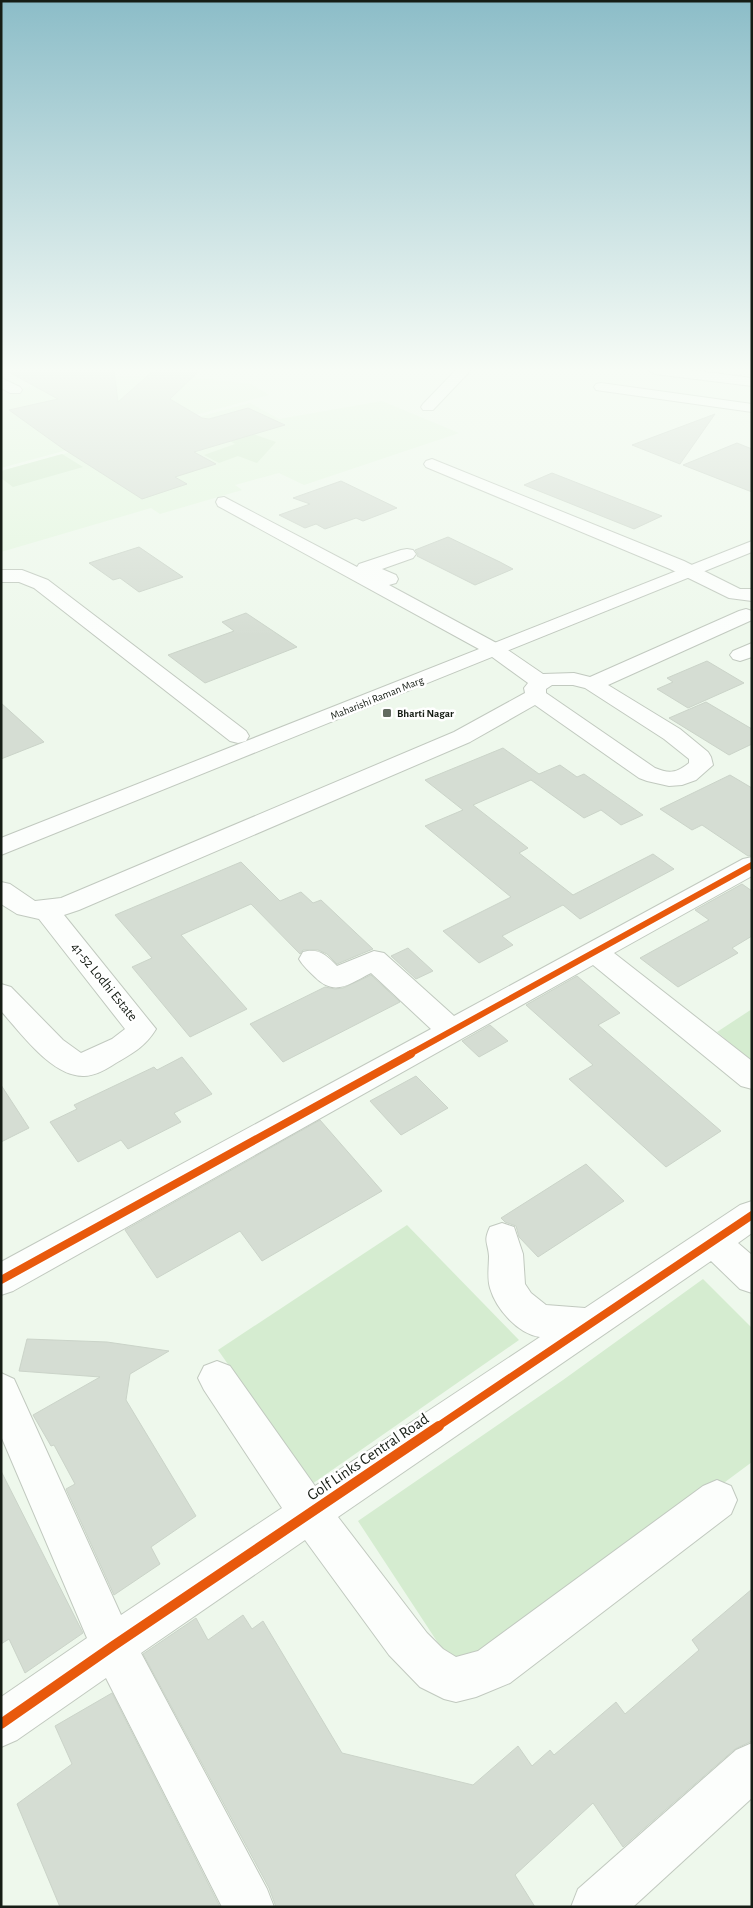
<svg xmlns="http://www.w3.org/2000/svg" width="753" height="1908" viewBox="0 0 753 1908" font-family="'Alegreya Sans',sans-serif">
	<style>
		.built { fill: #e4f6e0 }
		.green { fill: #d5ecd0 }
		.building { fill: #d5ddd3; stroke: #cbd4c9 }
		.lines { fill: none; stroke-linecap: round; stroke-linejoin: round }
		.minor-casing { stroke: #c1c9bf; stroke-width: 2 }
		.major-casing { stroke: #c1c9bf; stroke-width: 2 }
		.minor { fill: #fcfefc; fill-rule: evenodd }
		.major { fill: #fcfefc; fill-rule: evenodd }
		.cycleway-far2-casing { stroke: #fff; stroke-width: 9 }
		.cycleway-far1-casing { stroke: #fff; stroke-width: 11 }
		.cycleway-casing { stroke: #fff; stroke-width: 13 }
		.cycleway-far2 { stroke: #e8590c; stroke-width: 6 }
		.cycleway-far1 { stroke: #e8590c; stroke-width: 8 }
		.cycleway { stroke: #e8590c; stroke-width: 10 }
		.poi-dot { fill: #626a60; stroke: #fff; stroke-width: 2 }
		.labels { text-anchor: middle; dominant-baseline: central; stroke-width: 5; stroke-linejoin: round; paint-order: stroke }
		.far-street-label { font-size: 11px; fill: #161d15; stroke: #fff }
		.far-poi-label { font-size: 11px; font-weight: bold; fill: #161d15; stroke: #fff; text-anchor: start }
		.street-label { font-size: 14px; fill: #161d15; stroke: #fff }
		.near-street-label { font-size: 16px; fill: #161d15; stroke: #fff }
	</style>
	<rect width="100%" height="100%" fill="#eef8ec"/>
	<g class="built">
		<polygon points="76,376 147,376 189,381 193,377 251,384 269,395 1,468 1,393"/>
		<polygon points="382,401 459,433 304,485 279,473 235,485 242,490 160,514 151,508 1,552 1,471 250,403 279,419"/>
	</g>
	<g class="green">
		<polygon points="245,431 276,442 257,463 238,456 219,463 204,455 235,444 225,438"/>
		<polygon points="62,454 83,467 13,487 1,478 1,471"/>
		<polygon points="752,1009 752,1061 717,1032"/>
		<polygon points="407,1225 519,1340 312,1484 218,1350"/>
		<polygon points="703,1279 752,1328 752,1462 461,1678 358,1521 563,1380"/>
	</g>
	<g class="building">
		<polygon points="5,370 114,370 118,402 154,370 200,370 170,399 202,418 209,419 248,408 285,425 194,452 216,464 175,477 187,484 142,499 62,448 9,410 58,399"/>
		<polygon points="715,414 680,464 632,445"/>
		<polygon points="737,443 752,449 752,492 683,465"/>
		<polygon points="552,473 662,516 634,529 524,485"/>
		<polygon points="341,481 397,508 363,521 356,518 325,529 316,524 305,528 279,515 310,504 293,498"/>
		<polygon points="448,537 500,562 513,569 475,585 417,556 418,554 415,550"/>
		<polygon points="139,547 183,577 139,592 120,578 113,580 89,563"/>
		<polygon points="246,613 297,647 205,683 168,655 234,631 222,622"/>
		<polygon points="707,661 744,683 688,708 657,689 673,682 667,678"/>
		<polygon points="706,702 752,729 752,744 729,755 669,718"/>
		<polygon points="1,703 44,742 1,759"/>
		<polygon points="503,748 539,774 560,765 577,777 584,774 643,815 621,825 601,810 584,818 531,780 473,805 528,848 519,853 573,895 653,854 674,869 580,919 563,905 502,936 513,945 479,963 443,931 511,897 425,826 463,810 425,780"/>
		<polygon points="730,775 752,788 752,855 748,856 702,825 692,830 660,809"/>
		<polygon points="241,862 280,901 301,892 313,903 321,900 373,949 337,964 327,954 318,950 303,950 300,954 251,904 181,935 247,1009 190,1037 132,967 152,958 115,915"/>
		<polygon points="742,884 752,891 752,936 732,948 738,953 678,987 640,958 709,920 695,910"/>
		<polygon points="408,948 433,971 416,979 391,956"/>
		<polygon points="371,975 400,1002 283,1062 250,1024 325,987 335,989 343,988"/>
		<polygon points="577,976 620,1013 598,1025 721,1131 666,1167 569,1079 593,1065 526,1005"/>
		<polygon points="490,1025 508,1041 479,1057 462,1041"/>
		<polygon points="182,1057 212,1094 174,1113 181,1122 128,1149 121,1140 78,1162 50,1122 77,1109 74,1105 154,1067 157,1070"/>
		<polygon points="416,1076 448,1108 401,1135 370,1101"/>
		<polygon points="1,1085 29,1128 1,1142"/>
		<polygon points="320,1120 382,1191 262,1261 240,1231 157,1278 125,1230"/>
		<polygon points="586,1164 624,1201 538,1257 519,1237 516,1226 505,1222 501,1218"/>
		<polygon points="27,1339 107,1342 169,1351 130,1374 126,1400 196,1516 151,1547 160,1564 114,1595 66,1489 75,1484 54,1445 51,1446 33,1415 100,1377 19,1371"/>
		<polygon points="1,1471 83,1633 25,1673 9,1639 1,1644"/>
		<polygon points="752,1589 752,1741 735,1749 623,1847 593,1803 515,1875 535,1907 276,1907 269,1888 143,1654 196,1618 208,1640 243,1615 252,1629 263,1621 342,1753 473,1785 518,1746 532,1766 550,1750 554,1755 616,1702 625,1714 699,1650 692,1640"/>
		<polygon points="112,1693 220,1907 60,1907 17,1804 72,1764 55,1726"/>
	</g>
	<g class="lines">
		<g class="minor-casing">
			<g id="minor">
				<polygon points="456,370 471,370 433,410 423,410 421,407 423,404"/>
				<polygon points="1,378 20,387 22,390 20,393 10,393 1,388"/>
				<polygon points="601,383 752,404 752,412 596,390 594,387 596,384"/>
				<polygon points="432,459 684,561 740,589 752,589 752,601 729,598 670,569 426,467 424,464 426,461"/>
				<path d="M 224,497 L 357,567 L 359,564 L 401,550 L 407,549 L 413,550 L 416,554 L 413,558 L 382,569 L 396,575 L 398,579 L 396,583 L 389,585 L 502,646 L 543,674 L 574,673 L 590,677 L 739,611 L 746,609 L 752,611 L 752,620 L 608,685 L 680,729 L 708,752 L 711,757 L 713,765 L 696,780 L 682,785 L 669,786 L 647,781 L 639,778 L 535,705 L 470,742 L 79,910 L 64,915 L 156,1029 C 145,1047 133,1053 116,1063 C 107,1069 95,1076 84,1076 C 52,1077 21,1033 1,1011 L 1,984 L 11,987 L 63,1040 L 81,1053 L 112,1039 L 125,1029 L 39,919 L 17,914 L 1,904 L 1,882 L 10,884 L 35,901 L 61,898 L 454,732 L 525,693 L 524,688 L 528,683 L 488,654 L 218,506 L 216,502 L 218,498 ZM 552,685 L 573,685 L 585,688 L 664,739 L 689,759 L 689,763 C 677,773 669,774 655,768 L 546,693 L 546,689 Z"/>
				<polygon points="1,570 22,570 48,580 246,731 249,736 246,741 238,743 230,741 34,588 19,582 1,582"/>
				<polygon points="752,643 752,657 740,661 733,659 730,655 733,651"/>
				<path d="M 752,857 L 752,876 L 614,953 L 752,1061 L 752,1089 L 741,1086 L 593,965 L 13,1291 L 1,1295 L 1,1262 L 431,1029 L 371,973 C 349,984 335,997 315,977 C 309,971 303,966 299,959 L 303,952 C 319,948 326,955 337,966 L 374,951 L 384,953 L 454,1016 L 743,859 Z"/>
				<path d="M 752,1201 L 752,1233 L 738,1243 L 752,1255 L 752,1293 L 740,1289 L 711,1261 L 338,1517 L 427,1633 L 443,1649 L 456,1657 L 478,1651 L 703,1486 L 717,1480 L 731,1486 L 737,1500 L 731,1514 L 510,1683 L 476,1697 L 456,1702 L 444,1699 L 420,1687 L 389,1655 L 305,1540 L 141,1653 L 267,1889 L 274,1907 L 222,1907 L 106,1678 L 17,1740 L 1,1747 L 1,1697 L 87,1638 L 1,1436 L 1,1373 L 14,1379 L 121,1615 L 282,1508 L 204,1390 L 198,1378 L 204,1366 L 217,1361 L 230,1366 L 315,1486 L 540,1337 C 518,1334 496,1309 490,1288 C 487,1278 489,1266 489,1256 C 488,1242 483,1242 490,1227 L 502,1223 L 514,1227 L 523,1254 L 525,1284 L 531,1293 L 546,1305 L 585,1308 L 740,1205 Z"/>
				<polygon points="752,1743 752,1798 633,1907 571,1907 578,1889 736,1750"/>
			</g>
		</g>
		<g class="major-casing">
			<g id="major">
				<polygon points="648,370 690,370 752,378 752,386 655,374"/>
				<polygon points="752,541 752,552 1,855 1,838"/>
			</g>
		</g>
		<use href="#minor" class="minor"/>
		<use href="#major" class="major"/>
		<g class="cycleway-far2-casing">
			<polyline id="cycleway-far2" points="408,1055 752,865"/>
		</g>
		<g class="cycleway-far1-casing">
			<g id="cycleway-far1">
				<polyline points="1,1280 411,1054"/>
				<polyline points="437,1427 752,1215"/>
			</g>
		</g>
		<g class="cycleway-casing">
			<polyline id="cycleway" points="1,1724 113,1646 439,1426"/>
		</g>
		<use href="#cycleway-far2" class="cycleway-far2"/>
		<use href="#cycleway-far1" class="cycleway-far1"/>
		<use href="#cycleway" class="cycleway"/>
	</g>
	<linearGradient id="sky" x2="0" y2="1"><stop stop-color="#8cbdc8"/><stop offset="0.58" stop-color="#f7fcf6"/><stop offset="1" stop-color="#f7fcf6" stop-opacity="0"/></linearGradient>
	<rect width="753" height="637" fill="url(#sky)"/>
	<rect class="poi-dot" x="382" y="708" width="10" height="10" rx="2.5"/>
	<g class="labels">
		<g class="far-street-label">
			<text transform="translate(377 698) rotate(-22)">Maharishi Raman Marg</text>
		</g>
		<g class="far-poi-label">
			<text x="397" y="713">Bharti Nagar</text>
		</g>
		<g class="street-label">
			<text transform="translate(104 982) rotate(51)">41-52 Lodhi Estate</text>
		</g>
		<g class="near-street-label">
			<text transform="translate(368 1457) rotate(-34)">Golf Links Central Road</text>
		</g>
	</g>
	<rect width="753" height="1908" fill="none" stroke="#161d15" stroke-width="5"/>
</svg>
